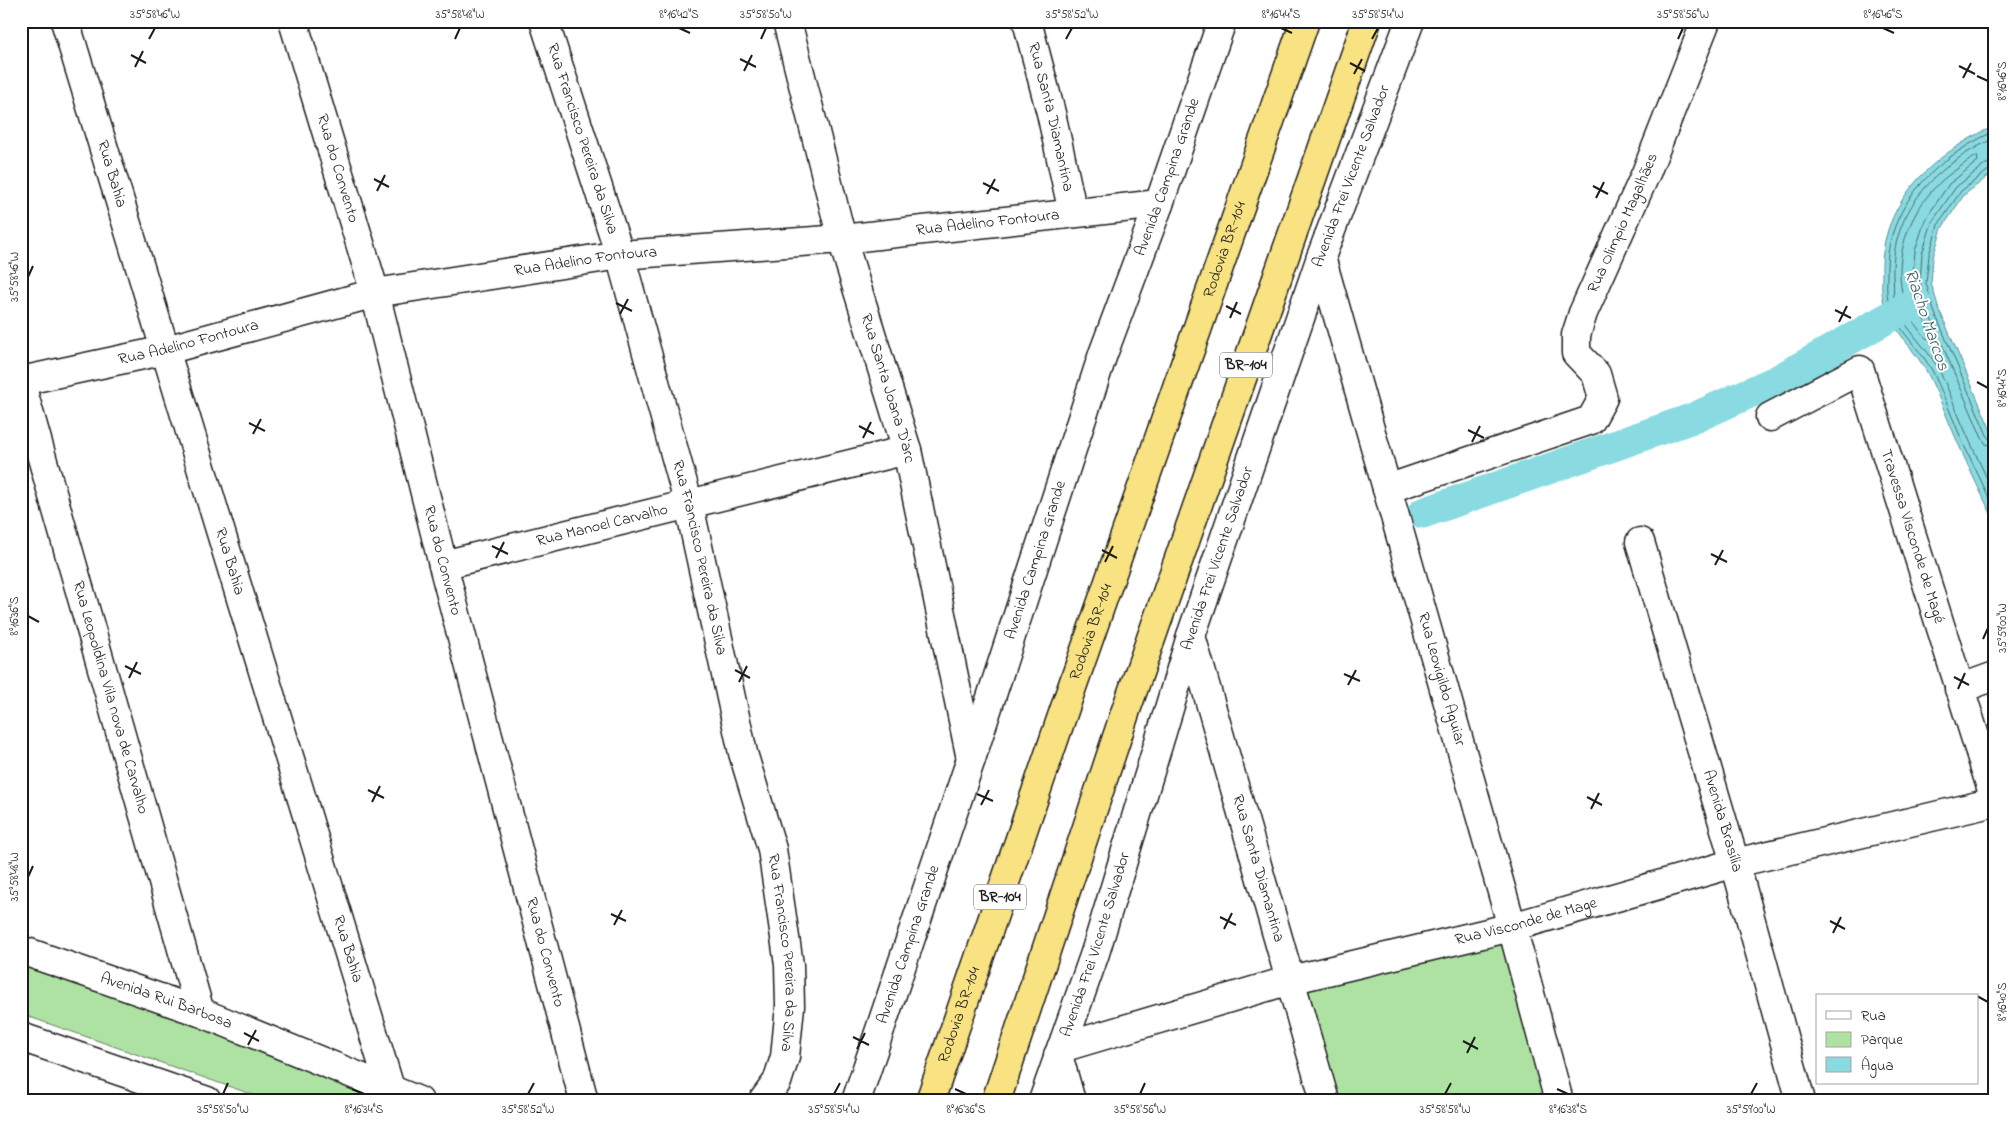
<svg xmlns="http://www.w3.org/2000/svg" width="2016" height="1122" viewBox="0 0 2016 1122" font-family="'Indie Flower',sans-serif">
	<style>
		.green { fill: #aee2a3; stroke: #657f60 }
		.water { fill: #89dbe1; stroke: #5d8f92 }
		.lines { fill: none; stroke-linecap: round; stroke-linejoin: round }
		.shore { stroke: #48686b; stroke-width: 1 }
		.canal { stroke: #89dbe1; stroke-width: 31 }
		.street-casing { stroke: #1c1c1c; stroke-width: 31 }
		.secondary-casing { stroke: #1c1c1c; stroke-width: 31 }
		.highway-casing { stroke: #1c1c1c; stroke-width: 31 }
		.street { stroke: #fff; stroke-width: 28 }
		.secondary { stroke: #fff; stroke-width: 28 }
		.highway { stroke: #f8e281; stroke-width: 28 }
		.ticks { fill: none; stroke: #1c1c1c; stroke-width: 2 }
		.labels { text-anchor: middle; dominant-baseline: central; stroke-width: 4; stroke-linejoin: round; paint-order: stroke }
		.shield { fill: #fff; stroke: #606060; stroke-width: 1 }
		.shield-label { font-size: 15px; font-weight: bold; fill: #1c1c1c }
		.street-label { font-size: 16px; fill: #1c1c1c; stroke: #fff }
		.water-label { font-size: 18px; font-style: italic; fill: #425f61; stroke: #fff }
		.neatline { fill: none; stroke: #1c1c1c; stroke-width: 2 }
		.ticks-label { font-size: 12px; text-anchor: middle; fill: #1c1c1c }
	</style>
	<rect width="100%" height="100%" fill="#fff"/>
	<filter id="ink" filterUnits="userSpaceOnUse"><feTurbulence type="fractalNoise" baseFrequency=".02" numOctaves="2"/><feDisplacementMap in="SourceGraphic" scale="10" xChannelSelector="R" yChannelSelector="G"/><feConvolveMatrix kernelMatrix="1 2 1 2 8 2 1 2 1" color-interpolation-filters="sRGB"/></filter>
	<g filter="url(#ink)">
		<g class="green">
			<polygon points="1510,942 1544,1101 1328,1101 1291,994"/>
			<polygon points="21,956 70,973 386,1101 271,1101 21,1014"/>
		</g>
		<path class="water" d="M 1995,126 L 1995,171 L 1964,195 L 1942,228 L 1933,257 L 1931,283 L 1939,309 L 1995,440 L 1995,522 C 1982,495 1969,469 1958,443 C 1948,421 1940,398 1929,376 C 1916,350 1893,332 1884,303 C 1881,294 1882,282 1882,272 C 1880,202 1935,152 1995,126 Z"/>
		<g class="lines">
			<g class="shore">
				<path d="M 1995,131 C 1937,157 1885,206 1887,274 C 1887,282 1886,292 1888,300 C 1895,330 1921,348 1934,374 C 1944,396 1953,419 1962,441 C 1973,464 1984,487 1995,510"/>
				<path d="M 1995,138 C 1937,164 1891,210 1893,276 C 1894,284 1893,292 1894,299 C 1901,327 1926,345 1939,370 C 1948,387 1955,408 1963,426 C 1973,449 1984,472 1995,495"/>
				<path d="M 1977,156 L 1978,161 L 1949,184 L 1925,220 L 1915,251 L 1912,286 L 1930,336 L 1927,339 C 1878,289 1901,208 1954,171 C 1962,166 1969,159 1977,156 Z"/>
				<polyline points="1995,161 1986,164 1956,187 1932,222 1922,254 1920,282 1929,314 1982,438 1986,444 1995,446"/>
				<polyline points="1995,168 1990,169 1961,191 1938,225 1929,255 1926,283 1934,311 1987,435 1990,439 1995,440"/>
			</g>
			<polyline class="canal" points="1423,513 1696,417 1778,380 1916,302"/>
			<g class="street-casing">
				<g id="street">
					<path id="s1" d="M 293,21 L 375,293 L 443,565 L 584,1101"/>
					<path id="s2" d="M 544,21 L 620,255 L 689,505 L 743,753 L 772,849 L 789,965 L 790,1006 L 785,1057 L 777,1082 L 763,1101"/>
					<path id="s3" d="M 787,21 L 842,239 L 907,450 L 971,759"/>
					<path id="s4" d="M 1027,21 L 1051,113 L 1073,213"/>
					<path id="s5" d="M 1321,257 L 1512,927 L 1559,1101"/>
					<path id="s6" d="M 21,381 L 166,350 L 375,293 L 620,255 L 842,239 L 1159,204"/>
					<path id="s7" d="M 21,384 L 200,1012"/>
					<path id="s8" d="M 1770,417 L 1860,370 L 1995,800"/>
					<path id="s9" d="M 1387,489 L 1591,420 L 1603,398 L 1596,374 L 1576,353 L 1576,335 L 1583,313 L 1646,173 L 1706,21"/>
					<path id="s10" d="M 1640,542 L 1735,863 L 1801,1101"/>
					<path id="s11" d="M 443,565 L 907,450"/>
					<path id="s12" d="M 1191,636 L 1325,1101"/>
					<polyline points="1959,689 1995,676"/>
					<path id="s13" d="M 1061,1048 L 1290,980 L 1512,927 L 1735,863 L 1995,802"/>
					<polyline points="1058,1055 1071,1101"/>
				</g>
			</g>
			<g class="secondary-casing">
				<g id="secondary">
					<path id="s14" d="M 65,21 L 390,1088 L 393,1101"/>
					<path id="s15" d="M 21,950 L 200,1012 L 419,1101"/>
					<polyline points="21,1037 207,1101"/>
					<path id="s16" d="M 856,1101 L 971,759 L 1103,354 L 1159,204 L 1222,21"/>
					<path id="s17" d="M 1043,1101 L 1095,953 L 1191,636 L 1321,257 L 1410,21"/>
				</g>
			</g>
			<g class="highway-casing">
				<g id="highway">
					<path id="s18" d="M 930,1101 L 1070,693 L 1305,21"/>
					<polyline points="996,1101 1126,710 1367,21"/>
				</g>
			</g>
			<use href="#street" class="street"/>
			<use href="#secondary" class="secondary"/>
			<use href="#highway" class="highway"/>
		</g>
	</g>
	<path class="ticks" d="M 679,28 L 690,33M 1281,28 L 1292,33M 1883,28 L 1894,33M 149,39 L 155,28M 455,39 L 460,28M 761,39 L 766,28M 1066,39 L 1072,28M 1372,39 L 1378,28M 1678,39 L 1683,28M 131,55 L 146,63M 740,59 L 756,67M 1350,63 L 1365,71M 1959,66 L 1975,74M 135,67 L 143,51M 744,71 L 752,55M 1354,74 L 1362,59M 1977,76 L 1988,81M 1963,78 L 1971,63M 374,179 L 389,187M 983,183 L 999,191M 1593,186 L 1608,194M 377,191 L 385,175M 987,194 L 995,179M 1596,198 L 1604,182M 28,277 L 33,266M 616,303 L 632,311M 1226,306 L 1241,314M 1835,310 L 1851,318M 620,314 L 628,299M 1230,318 L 1237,302M 1839,322 L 1847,306M 1977,382 L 1988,388M 249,423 L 265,431M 859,426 L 874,434M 1468,430 L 1484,438M 253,434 L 261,419M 863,438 L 871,422M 1472,442 L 1480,426M 492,546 L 508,554M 1102,550 L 1117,558M 1711,554 L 1727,562M 496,558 L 504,542M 1105,562 L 1113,546M 1715,565 L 1723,550M 28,616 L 39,622M 1983,639 L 1988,628M 125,666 L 141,674M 735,670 L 750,678M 1344,674 L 1360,681M 1954,677 L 1969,685M 129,678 L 137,662M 739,682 L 747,666M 1348,685 L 1356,670M 1958,689 L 1965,673M 368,790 L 384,798M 977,794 L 993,801M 1587,797 L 1602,805M 372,802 L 380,786M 981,805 L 989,790M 1591,809 L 1599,793M 28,877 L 33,866M 611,914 L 626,921M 1220,917 L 1236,925M 1830,921 L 1845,929M 614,925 L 622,910M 1224,929 L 1232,913M 1833,933 L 1841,917M 1977,996 L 1988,1002M 244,1033 L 259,1041M 853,1037 L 869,1045M 1463,1041 L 1478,1049M 248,1045 L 256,1030M 857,1049 L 865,1033M 1467,1053 L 1475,1037M 352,1089 L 364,1094M 955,1089 L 966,1094M 1557,1089 L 1568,1094M 223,1094 L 228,1083M 528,1094 L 534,1083M 834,1094 L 840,1083M 1140,1094 L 1145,1083M 1445,1094 L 1451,1083M 1751,1094 L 1757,1083"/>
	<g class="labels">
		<g class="shield">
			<rect x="1220" y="352.5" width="52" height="25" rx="4"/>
			<rect x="974" y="884.5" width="52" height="25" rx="4"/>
		</g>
		<g class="shield-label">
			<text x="1246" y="365">BR-104</text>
			<text x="1000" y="897">BR-104</text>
		</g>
		<g class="street-label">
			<text stroke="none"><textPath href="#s4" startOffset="99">Rua Santa Diamantina</textPath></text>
			<text stroke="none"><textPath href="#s2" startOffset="124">Rua Francisco Pereira da Silva</textPath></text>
			<text stroke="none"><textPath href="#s1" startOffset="154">Rua do Convento</textPath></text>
			<text stroke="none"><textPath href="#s14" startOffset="160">Rua Bahia</textPath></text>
			<text stroke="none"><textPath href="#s17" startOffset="975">Avenida Frei Vicente Salvador</textPath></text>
			<text stroke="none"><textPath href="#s16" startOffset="975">Avenida Campina Grande</textPath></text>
			<text stroke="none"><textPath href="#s6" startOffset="982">Rua Adelino Fontoura</textPath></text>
			<text stroke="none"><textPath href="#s9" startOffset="434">Rua Olimpio Magalhães</textPath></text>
			<text stroke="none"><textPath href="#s18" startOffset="901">Rodovia BR-104</textPath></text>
			<text stroke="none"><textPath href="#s6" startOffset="578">Rua Adelino Fontoura</textPath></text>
			<text stroke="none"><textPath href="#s6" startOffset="172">Rua Adelino Fontoura</textPath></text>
			<text stroke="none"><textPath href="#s3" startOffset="381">Rua Santa Joana D'arc</textPath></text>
			<text stroke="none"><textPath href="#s11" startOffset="164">Rua Manoel Carvalho</textPath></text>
			<text stroke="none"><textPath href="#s8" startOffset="276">Travessa Visconde de Magé</textPath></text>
			<text stroke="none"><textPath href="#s2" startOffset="559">Rua Francisco Pereira da Silva</textPath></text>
			<text stroke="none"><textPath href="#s17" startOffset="570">Avenida Frei Vicente Salvador</textPath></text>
			<text stroke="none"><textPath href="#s1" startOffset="560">Rua do Convento</textPath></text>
			<text stroke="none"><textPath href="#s16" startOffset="570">Avenida Campina Grande</textPath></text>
			<text stroke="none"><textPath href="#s14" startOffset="565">Rua Bahia</textPath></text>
			<text stroke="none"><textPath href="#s18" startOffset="496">Rodovia BR-104</textPath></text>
			<text stroke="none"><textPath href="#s5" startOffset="439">Rua Leovigildo Aguiar</textPath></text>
			<text stroke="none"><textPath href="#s7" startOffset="326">Rua Leopoldina Vila nova de Carvalho</textPath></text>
			<text stroke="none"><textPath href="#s10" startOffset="291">Avenida Brasília</textPath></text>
			<text stroke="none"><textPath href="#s12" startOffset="242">Rua Santa Diamantina</textPath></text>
			<text stroke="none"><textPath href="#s13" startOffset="482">Rua Visconde de Mage</textPath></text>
			<text stroke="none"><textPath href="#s16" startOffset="165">Avenida Campina Grande</textPath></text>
			<text stroke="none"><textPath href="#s17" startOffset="165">Avenida Frei Vicente Salvador</textPath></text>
			<text stroke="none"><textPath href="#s14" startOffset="970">Rua Bahia</textPath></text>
			<text stroke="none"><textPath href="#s1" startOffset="965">Rua do Convento</textPath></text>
			<text stroke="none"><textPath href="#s2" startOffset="964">Rua Francisco Pereira da Silva</textPath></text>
			<text stroke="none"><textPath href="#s15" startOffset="154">Avenida Rui Barbosa</textPath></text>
			<text stroke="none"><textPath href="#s18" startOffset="91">Rodovia BR-104</textPath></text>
		</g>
		<g class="water-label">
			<text transform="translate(1926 320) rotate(71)">Riacho Marcos</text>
		</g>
	</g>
	<rect width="2016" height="1122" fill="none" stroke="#fff" stroke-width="55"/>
	<rect x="1816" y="994" width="162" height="90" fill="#ffffff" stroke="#a4a4a4"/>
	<rect x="1826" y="1011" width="25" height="8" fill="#ffffff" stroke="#a4a4a4"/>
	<text x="1861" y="1020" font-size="15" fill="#1c1c1c">Rua</text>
	<rect x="1826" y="1032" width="25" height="15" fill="#aee2a3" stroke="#a4a4a4"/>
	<text x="1861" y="1044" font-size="15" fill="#1c1c1c">Parque</text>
	<rect x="1826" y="1057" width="25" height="15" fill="#89dbe1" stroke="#a4a4a4"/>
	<text x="1861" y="1070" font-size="15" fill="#1c1c1c">Água</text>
	<rect x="28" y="28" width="1960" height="1066" class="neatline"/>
	<g class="ticks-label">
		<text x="155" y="18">35°58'46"W</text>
		<text x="460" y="18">35°58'48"W</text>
		<text x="679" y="18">8°16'42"S</text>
		<text x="766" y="18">35°58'50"W</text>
		<text x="1072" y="18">35°58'52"W</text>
		<text x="1281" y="18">8°16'44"S</text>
		<text x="1378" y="18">35°58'54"W</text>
		<text x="1683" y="18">35°58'56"W</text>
		<text x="1883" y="18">8°16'46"S</text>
		<text transform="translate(2002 81) rotate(-90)" y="4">8°16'46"S</text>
		<text transform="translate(14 277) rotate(-90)" y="4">35°58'46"W</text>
		<text transform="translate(2002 388) rotate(-90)" y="4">8°16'44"S</text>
		<text transform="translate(14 616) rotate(-90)" y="4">8°16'36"S</text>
		<text transform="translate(2002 628) rotate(-90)" y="4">35°59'00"W</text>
		<text transform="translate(14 877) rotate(-90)" y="4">35°58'48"W</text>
		<text transform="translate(2002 1002) rotate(-90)" y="4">8°16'40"S</text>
		<text x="223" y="1113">35°58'50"W</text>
		<text x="364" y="1113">8°16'34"S</text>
		<text x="528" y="1113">35°58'52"W</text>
		<text x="834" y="1113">35°58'54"W</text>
		<text x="966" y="1113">8°16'36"S</text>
		<text x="1140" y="1113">35°58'56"W</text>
		<text x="1445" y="1113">35°58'58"W</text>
		<text x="1568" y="1113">8°16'38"S</text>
		<text x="1751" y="1113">35°59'00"W</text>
	</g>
</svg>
